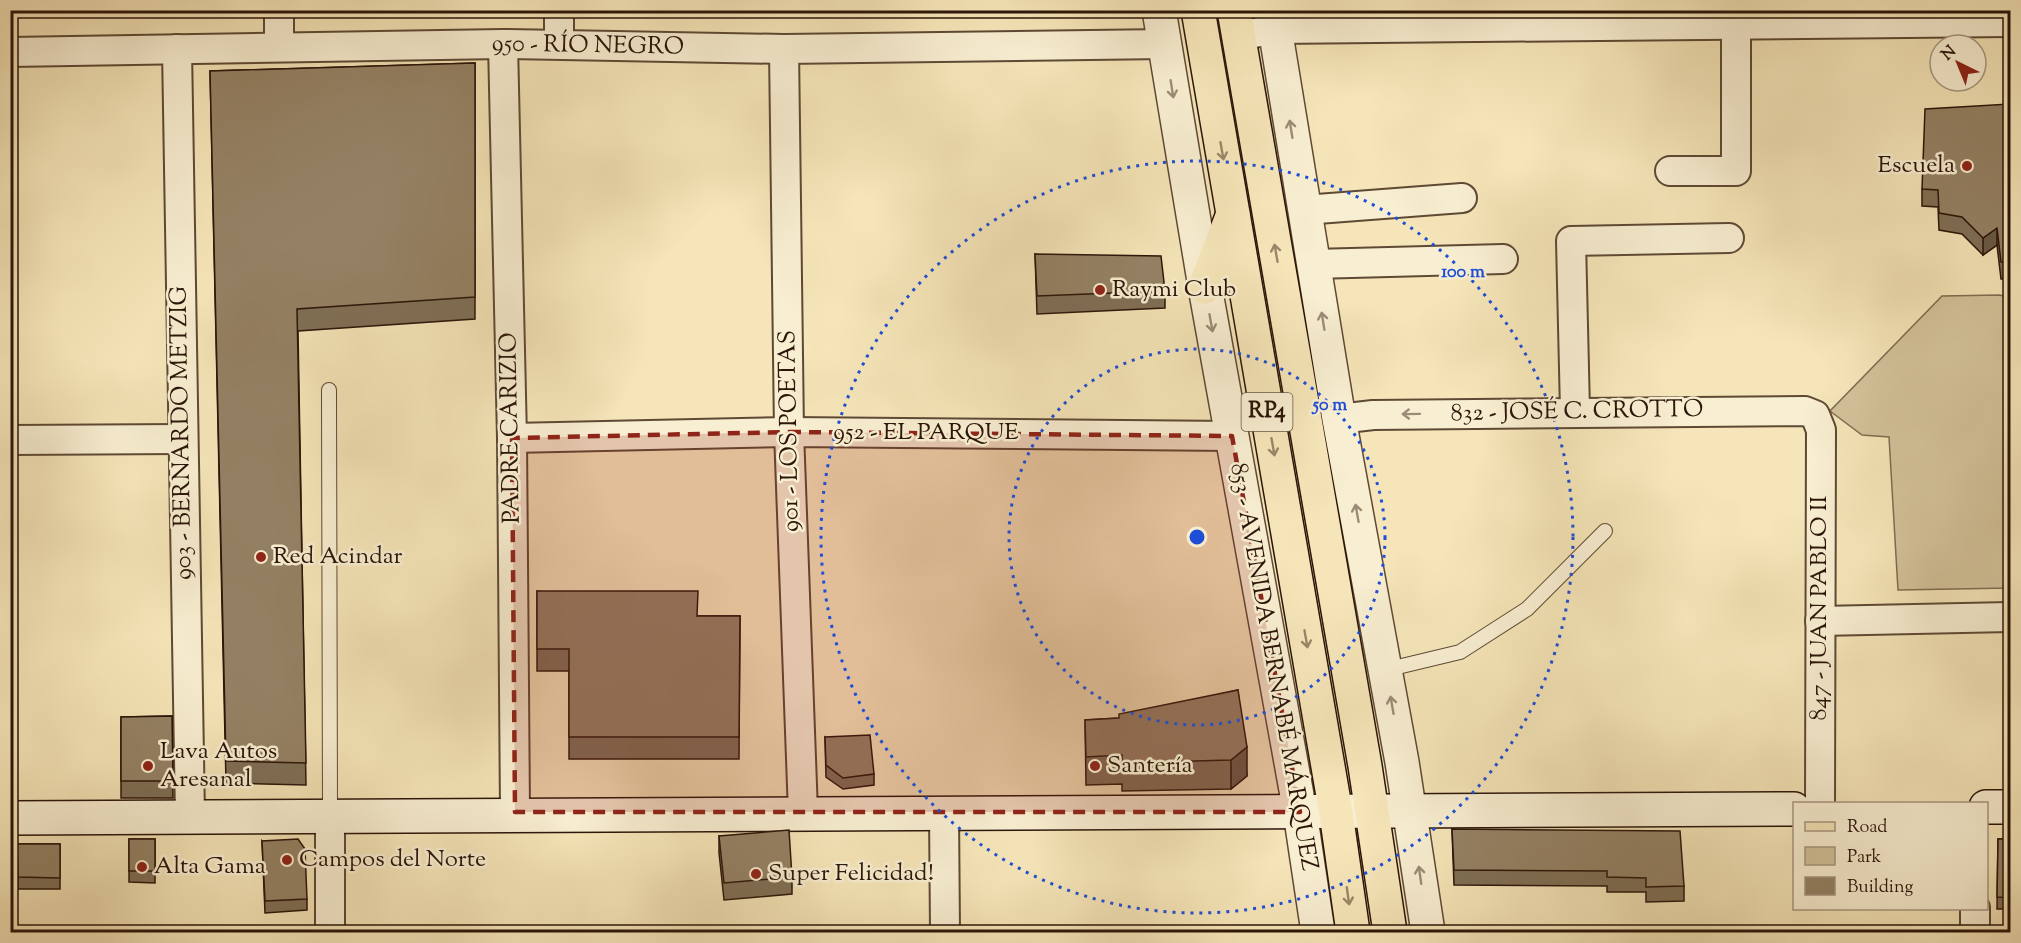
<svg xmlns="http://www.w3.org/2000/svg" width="2021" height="943" viewBox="0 0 2021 943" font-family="'Sorts Mill Goudy',serif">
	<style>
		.green { fill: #d3c29a; stroke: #7f6c52; stroke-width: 1.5 }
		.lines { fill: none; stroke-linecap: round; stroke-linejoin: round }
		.service-casing { stroke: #5e4935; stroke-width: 16 }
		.minor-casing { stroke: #5e4935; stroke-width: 32 }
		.tertiary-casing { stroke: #5e4935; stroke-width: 36 }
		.secondary-casing { stroke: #2b1509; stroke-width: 36 }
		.primary-casing { stroke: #2b1509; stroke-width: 36 }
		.service { stroke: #f8eed1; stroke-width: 14 }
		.minor { stroke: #f8eed1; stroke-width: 28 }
		.tertiary { stroke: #f8eed1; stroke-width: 33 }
		.secondary { stroke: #f8eed1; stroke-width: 33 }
		.primary { stroke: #f5e5b8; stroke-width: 33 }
		.wall { fill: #7f6f56; stroke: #2b1509; stroke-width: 1.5 }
		.shaded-wall { fill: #685a46; stroke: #2b1509; stroke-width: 1.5 }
		.building { fill: #948164; stroke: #2b1509; stroke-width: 1.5 }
		.oneway { stroke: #9c8c77 }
		.oneway2 { stroke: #9a8769 }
		.marked { fill: #8f2418; fill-opacity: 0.2; stroke: #8f2418; stroke-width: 4.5; stroke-dasharray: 12 8; stroke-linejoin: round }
		.ring { fill: none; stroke: #1d4ed8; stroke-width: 3; stroke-dasharray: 3 6 }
		.poi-dot { fill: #8f2418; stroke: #f8eed1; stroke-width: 2 }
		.labels { text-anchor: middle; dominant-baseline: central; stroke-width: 5; stroke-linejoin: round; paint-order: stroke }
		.shield { fill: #f8eed1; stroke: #685645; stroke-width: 1.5 }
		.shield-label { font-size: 22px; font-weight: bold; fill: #2b1509 }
		.street-label { font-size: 24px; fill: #2b1509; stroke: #f8eed1 }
		.poi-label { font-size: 24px; fill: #2b1509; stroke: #f8eed1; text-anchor: start }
		.centre { fill: #1d4ed8; stroke: #f8eed1; stroke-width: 3 }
		.ring-label { font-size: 18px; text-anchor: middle; font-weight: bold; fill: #1d4ed8; stroke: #f8eed1; stroke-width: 5; stroke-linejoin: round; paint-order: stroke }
	</style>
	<rect width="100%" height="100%" fill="#f5e5b8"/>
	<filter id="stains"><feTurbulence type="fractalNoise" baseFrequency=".00333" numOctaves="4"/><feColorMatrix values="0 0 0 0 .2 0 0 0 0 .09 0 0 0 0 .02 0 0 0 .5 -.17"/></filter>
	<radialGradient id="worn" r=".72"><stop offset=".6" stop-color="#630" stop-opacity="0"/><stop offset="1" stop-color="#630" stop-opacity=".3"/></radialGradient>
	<polygon class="green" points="1999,295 2010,297 2010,588 1898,590 1889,437 1862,435 1830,411 1942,296"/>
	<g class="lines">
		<g class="service-casing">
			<g id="service">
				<polyline points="329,390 330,814"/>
				<polyline points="1385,670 1460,652 1527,609 1605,531"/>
			</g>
		</g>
		<g class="minor-casing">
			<g id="minor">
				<polyline points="279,10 279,46"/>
				<polyline points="1238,36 1276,29 2010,22"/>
				<polyline points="503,44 512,438 515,812"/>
				<polyline points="559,44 559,10"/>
				<polyline points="177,49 190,816"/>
				<polyline points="784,49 789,432 803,813"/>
				<polyline points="10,52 503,44 784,49 1165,44"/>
				<polyline points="1670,171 1736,171 1736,23"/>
				<polyline points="1304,210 1462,198"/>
				<polyline points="1313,264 1503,259"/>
				<polyline points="1575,411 1571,241 1729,238"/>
				<polyline points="1339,419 1373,415 1805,411 1815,415 1821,430 1820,804"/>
				<polyline points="512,438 789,432 1232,436"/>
				<polyline points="10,440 182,439"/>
				<polyline points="1820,621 2010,617"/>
				<polyline points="944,812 945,932"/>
				<polyline points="330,814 330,932"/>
				<polyline points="1975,908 1975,932"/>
			</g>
		</g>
		<g class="tertiary-casing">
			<g id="tertiary">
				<polyline points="1159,10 1205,287 1300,812 1318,932"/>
				<polyline points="1272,10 1339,419 1402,762 1428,932"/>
			</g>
		</g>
		<g class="secondary-casing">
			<g id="secondary">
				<polyline points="1986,807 2010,807"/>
				<path d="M 10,818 C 605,812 1200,813 1794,809"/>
			</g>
		</g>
		<g class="primary-casing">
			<g id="primary">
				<polyline points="1198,10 1336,813 1353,932"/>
				<polyline points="1234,10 1365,766 1390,932"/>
				<polyline points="1205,287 1233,214"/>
			</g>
		</g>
		<use href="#service" class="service"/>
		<use href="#minor" class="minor"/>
		<use href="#tertiary" class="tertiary"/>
		<use href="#secondary" class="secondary"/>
		<use href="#primary" class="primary"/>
	</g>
	<g class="wall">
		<polygon points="1319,10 1397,10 1320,12"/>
		<polygon points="475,63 475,319 298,331 306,785 226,783 210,71"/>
		<polygon points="2010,104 2010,279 2001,279 1997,245 1983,255 1962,234 1939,230 1938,207 1922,206 1922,189"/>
		<polygon points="1035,254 1165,291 1165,308 1037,314"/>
		<polygon points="537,591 698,616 740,616 739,759 569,759 569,671 537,671"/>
		<polygon points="1238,690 1247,776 1231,789 1122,791 1122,784 1086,785 1085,720 1119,718"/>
		<polygon points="172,716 173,798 121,798 121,717"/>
		<polygon points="825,737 874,774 874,785 843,789 826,777"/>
		<polygon points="1452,829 1684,886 1684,901 1646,902 1646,892 1607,892 1607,886 1454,885"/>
		<polygon points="719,836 792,877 792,894 724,900 719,853"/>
		<polygon points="129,839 155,839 155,883 129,882"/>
		<polygon points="1998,839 2010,839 2010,909 1997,909"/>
		<polygon points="262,841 307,899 307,910 265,913"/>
		<polygon points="17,844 60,844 60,889 18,889"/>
	</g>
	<g class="shaded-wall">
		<polygon points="1997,228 1997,245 1983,255 1983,238"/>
		<polygon points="1247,747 1247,776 1231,789 1231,760"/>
	</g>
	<g class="building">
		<polygon points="475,63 475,297 297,309 306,763 226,761 210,71"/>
		<polygon points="2010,104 2010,262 2001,262 1997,228 1983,238 1962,217 1939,213 1938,190 1922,189 1925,109"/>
		<polygon points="1035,254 1161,256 1165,291 1037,296"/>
		<polygon points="537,591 698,591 697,616 740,616 739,737 569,737 569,649 537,649"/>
		<polygon points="1238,690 1247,747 1231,760 1122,763 1122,755 1086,757 1085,720 1119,718 1119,714"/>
		<polygon points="172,716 173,781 121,781 121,717"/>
		<polygon points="870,735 874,774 843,778 826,765 825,737"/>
		<polygon points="1452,829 1680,831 1684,886 1646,887 1646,878 1607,877 1607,871 1454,870"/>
		<polygon points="789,830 792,877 724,883 719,836"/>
		<rect x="129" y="839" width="26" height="32"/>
		<polygon points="298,839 305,849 307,899 265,901 262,841"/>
		<polygon points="1998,839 2010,839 2010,898 1997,897"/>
		<polygon points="17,844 60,844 60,878 18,877"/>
	</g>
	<defs><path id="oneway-shaft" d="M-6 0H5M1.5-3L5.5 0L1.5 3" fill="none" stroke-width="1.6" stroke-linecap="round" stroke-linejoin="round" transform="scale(1.5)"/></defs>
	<g class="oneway">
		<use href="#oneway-shaft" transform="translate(1172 89) rotate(81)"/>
		<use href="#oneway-shaft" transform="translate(1291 129) rotate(-99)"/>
		<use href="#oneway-shaft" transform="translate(1323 321) rotate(-99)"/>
		<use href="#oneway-shaft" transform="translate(1211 323) rotate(80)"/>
		<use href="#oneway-shaft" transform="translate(1411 414) rotate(179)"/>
		<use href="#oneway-shaft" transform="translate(1357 513) rotate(-100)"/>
		<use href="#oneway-shaft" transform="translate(1392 705) rotate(-100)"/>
		<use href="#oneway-shaft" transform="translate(1420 875) rotate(-98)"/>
	</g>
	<g class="oneway2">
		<use href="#oneway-shaft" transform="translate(1222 151) rotate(80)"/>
		<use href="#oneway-shaft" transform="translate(1276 253) rotate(-100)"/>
		<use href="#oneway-shaft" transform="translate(1273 447) rotate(80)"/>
		<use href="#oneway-shaft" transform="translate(1306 639) rotate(80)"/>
		<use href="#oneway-shaft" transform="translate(1348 896) rotate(82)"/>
	</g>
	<path class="marked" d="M 789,432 L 1232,436 L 1300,812 L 515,812 L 512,438 Z"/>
	<g class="ring">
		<circle cx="1197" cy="537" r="188"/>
		<circle cx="1197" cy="537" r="376"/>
	</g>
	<g class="poi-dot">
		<circle cx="1967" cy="166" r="6"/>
		<circle cx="1100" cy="290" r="6"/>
		<circle cx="261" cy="557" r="6"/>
		<circle cx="148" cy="766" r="6"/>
		<circle cx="1095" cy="766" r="6"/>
		<circle cx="287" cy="860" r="6"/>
		<circle cx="142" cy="867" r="6"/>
		<circle cx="756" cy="874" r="6"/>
	</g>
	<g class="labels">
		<rect class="shield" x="1241.5" y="393" width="51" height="38" rx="4.5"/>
		<g class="shield-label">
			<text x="1267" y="412">RP4</text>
		</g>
		<g class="street-label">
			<text transform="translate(588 46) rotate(1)">950 - RÍO NEGRO</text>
			<text transform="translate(1577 412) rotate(-1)">832 - JOSÉ C. CROTTO</text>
			<text transform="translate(511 428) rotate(-91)">PADRE CARIZIO</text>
			<text transform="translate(790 431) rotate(-91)">901 - LOS POETAS</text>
			<text transform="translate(182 433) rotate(-91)">903 - BERNARDO METZIG</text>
			<text x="926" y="433">952 - EL PARQUE</text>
			<text transform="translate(1820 608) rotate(-90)">847 - JUAN PABLO II</text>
			<text transform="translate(1273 667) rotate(80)">853 - AVENIDA BERNABÉ MÁRQUEZ</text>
		</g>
		<g class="poi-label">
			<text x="1955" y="166" text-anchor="end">Escuela</text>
			<text x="1112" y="290">Raymi Club</text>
			<text x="273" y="557">Red Acindar</text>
			<text x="160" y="752">Lava Autos<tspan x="160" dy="28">Aresanal</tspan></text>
			<text x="1107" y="766">Santería</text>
			<text x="299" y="860">Campos del Norte</text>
			<text x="154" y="867">Alta Gama</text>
			<text x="768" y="874">Super Felicidad!</text>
		</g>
	</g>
	<circle cx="1197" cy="537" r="9" class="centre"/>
	<g class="ring-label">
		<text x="1463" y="277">100 m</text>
		<text x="1330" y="410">50 m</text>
	</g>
	<rect width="2021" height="943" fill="none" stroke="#f5e5b8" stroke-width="36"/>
	<rect x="12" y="12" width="1997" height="919" fill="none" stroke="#2b1509" stroke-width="3"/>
	<rect x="18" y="18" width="1985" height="907" fill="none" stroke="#2b1509" stroke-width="1.5"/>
	<rect x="1793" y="802" width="195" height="108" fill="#f8eed1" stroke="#a69781" stroke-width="1.5"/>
	<rect x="1805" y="822" width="30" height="9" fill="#f5e5b8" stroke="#a69781" stroke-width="1.5"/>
	<text x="1847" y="832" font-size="18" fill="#2b1509">Road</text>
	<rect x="1805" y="847" width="30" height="18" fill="#d3c29a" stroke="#a69781" stroke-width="1.5"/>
	<text x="1847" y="862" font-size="18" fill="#2b1509">Park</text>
	<rect x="1805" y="877" width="30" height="18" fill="#948164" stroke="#a69781" stroke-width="1.5"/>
	<text x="1847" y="892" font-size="18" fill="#2b1509">Building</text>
	<g transform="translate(1958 63) rotate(317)"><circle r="28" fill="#f8eed1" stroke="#a69781" stroke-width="1.5"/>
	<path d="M0-4.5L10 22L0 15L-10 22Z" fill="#8f2418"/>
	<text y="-9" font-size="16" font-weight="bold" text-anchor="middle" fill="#2b1509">N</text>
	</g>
	<rect width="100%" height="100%" filter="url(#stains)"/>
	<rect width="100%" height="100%" fill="url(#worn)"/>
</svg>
